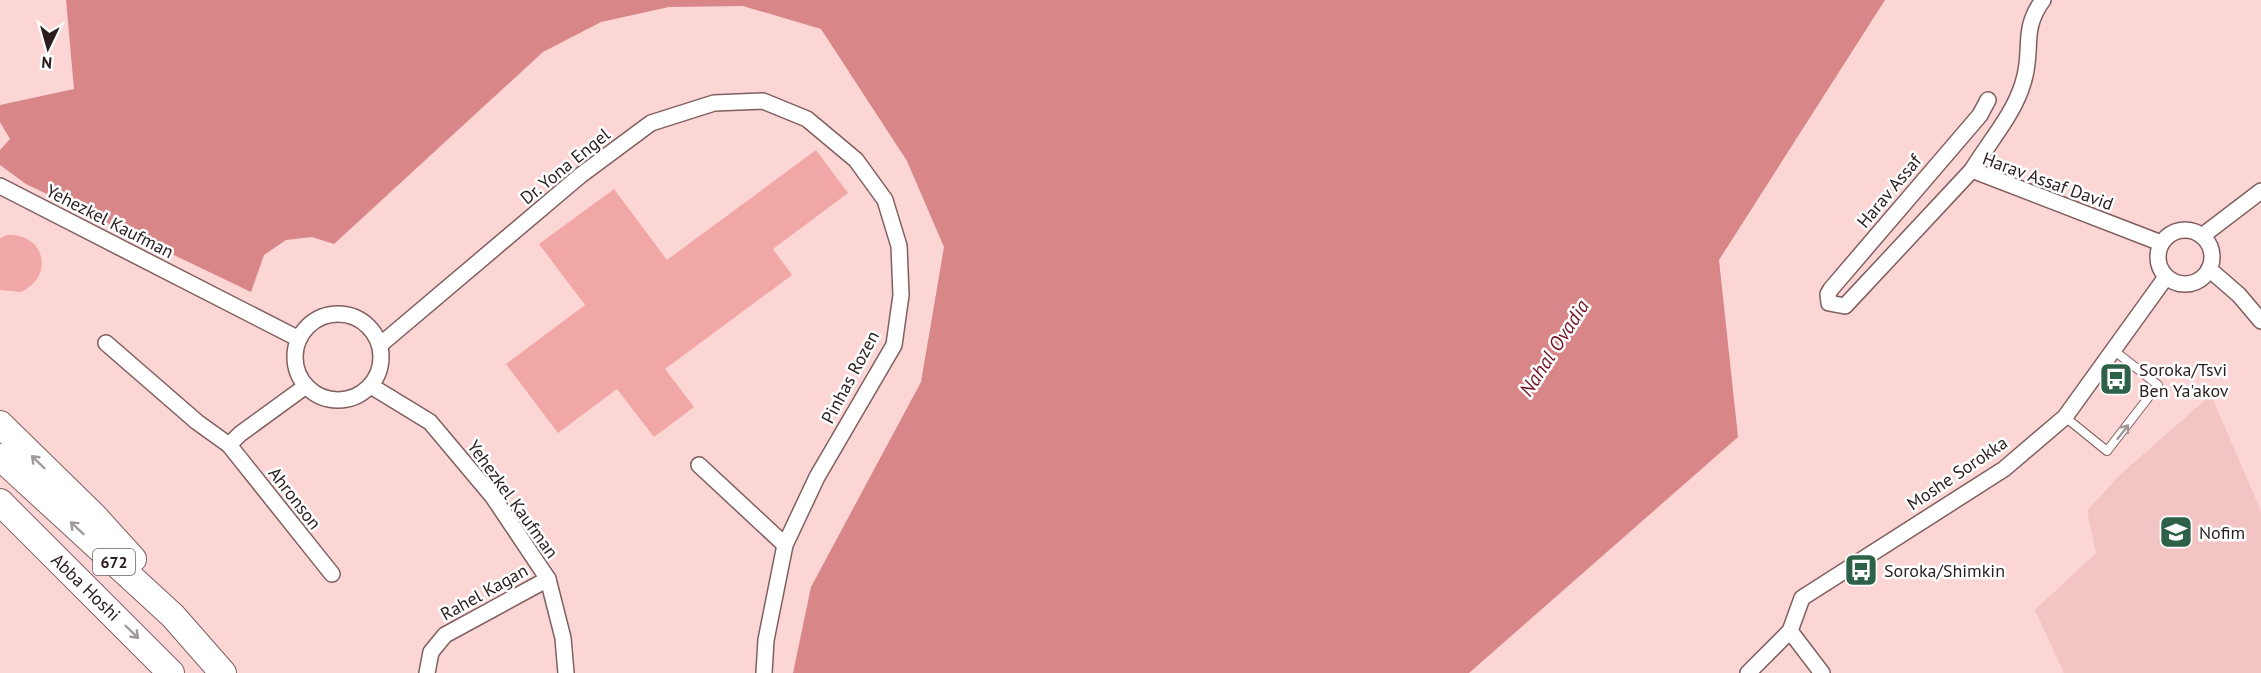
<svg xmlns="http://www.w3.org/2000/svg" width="2261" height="673" viewBox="0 0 2261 673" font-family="'PT Sans',sans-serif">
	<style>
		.built { fill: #f2c4c4 }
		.green { fill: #f2a7a7 }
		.forest { fill: #d88688 }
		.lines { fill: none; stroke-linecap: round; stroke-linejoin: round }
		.stream { stroke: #d98789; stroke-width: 5 }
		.service-casing { stroke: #805f5f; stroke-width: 10 }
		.minor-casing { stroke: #805f5f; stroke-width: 18 }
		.primary-casing { stroke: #805f5f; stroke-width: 28 }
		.service { stroke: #fff; stroke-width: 8 }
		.minor { stroke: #fff; stroke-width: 15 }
		.primary { stroke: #fff; stroke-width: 26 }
		.oneway { stroke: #a09999 }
		.labels { text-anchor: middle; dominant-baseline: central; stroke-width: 5; stroke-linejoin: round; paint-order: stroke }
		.shield { fill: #fff; stroke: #6b6161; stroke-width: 1.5 }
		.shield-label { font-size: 16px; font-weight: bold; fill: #2b1d1d }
		.street-label { font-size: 18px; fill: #2b1d1d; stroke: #fff }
		.poi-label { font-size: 18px; fill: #2b1d1d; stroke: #fff; text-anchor: start }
		.water-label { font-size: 20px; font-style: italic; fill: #741122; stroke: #fff }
	</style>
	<rect width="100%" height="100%" fill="#fcd5d5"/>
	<polygon class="built" points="2211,395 2261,511 2261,673 2064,673 2035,610 2096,553 2087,511 2120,475"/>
	<g class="green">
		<polygon points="816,150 848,193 773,249 792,275 665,369 694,407 654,437 617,389 558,433 506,364 585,305 539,244 614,189 667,260"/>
		<path d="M 7,235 C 45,233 55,276 21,292 L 0,290 L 0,238 Z"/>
	</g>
	<polygon class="forest" points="66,0 1885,0 1719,260 1738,437 1469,673 793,673 811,587 921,382 944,247 907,161 821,29 743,6 669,7 601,22 543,52 334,244 312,237 286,240 264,255 251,292 26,184 0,165 0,150 10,139 0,122 0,105 74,89"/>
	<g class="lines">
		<g class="stream">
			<polyline points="184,59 220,0"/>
			<polyline points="1317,673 1341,652 1448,533 1591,322 1761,0"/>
		</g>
		<g class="service-casing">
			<polyline id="service" points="2065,417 2107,451 2158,385 2112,349"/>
		</g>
		<g class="minor-casing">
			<g id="minor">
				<polyline points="1988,100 1980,115 1831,289 1828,294 1829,303 1845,306 1972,170 2161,243"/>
				<path d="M 1972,170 C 1989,142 2014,114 2023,83 C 2034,50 2020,31 2043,0"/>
				<polyline points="0,186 299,339"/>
				<circle cx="2185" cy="257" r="27"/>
				<polyline points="2202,236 2261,191"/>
				<polyline points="2209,269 2239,295 2261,321"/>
				<circle cx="338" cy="357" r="43"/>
				<polyline points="106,343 197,422 229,445 332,574"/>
				<polyline points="380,345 581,175 651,123 714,103 763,101 807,119 856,160 885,200 899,246 901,295 894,345 817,477 785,545 766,640 764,673"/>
				<polyline points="371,386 430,422 493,497 548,579 563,638 566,673"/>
				<polyline points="229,445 240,434 306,386"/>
				<polyline points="699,465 785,545"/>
				<polyline points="1790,631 1822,673"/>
				<polyline points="427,673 431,652 445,635 548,579"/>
				<polyline points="1748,673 1790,631 1802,598 2004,469 2065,417 2166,277"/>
			</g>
		</g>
		<g class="primary-casing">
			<g id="primary">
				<polyline points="0,424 94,516 133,559"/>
				<polyline points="0,457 173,616 223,673"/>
				<polyline points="0,502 171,673"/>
			</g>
		</g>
		<use href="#service" class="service"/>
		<use href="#minor" class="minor"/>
		<use href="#primary" class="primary"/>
	</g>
	<defs><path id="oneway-shaft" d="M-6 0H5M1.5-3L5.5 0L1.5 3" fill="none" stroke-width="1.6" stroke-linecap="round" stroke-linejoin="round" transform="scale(1.5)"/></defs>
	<g class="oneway">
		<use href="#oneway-shaft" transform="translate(2123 432) rotate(-52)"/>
		<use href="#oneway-shaft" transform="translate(38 462) rotate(-136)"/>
		<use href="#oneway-shaft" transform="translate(77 528) rotate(-137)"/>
		<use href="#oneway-shaft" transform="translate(132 632) rotate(44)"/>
	</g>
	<defs>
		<g id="bus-square" transform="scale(1.725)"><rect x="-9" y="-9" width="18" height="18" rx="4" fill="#2e6248" stroke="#fff"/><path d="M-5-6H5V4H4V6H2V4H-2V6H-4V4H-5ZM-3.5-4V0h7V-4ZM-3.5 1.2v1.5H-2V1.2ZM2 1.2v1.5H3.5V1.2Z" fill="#fff"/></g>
		<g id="school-square" transform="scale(1.725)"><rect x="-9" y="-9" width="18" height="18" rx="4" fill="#2e6248" stroke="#fff"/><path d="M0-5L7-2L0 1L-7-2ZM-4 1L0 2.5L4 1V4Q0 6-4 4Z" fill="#fff"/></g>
	</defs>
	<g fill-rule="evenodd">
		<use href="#bus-square" x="2116" y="379"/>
		<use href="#school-square" x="2176" y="532"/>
		<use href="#bus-square" x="1861" y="570"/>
	</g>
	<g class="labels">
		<rect class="shield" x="93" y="549" width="42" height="26" rx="4.5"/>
		<g class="shield-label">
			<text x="114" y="562">672</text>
		</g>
		<g class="street-label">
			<text transform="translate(565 166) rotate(-39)">Dr. Yona Engel</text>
			<text transform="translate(2048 181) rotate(20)">Harav Assaf David</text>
			<text transform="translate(1889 191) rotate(-50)">Harav Assaf</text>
			<text transform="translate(110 221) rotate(27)">Yehezkel Kaufman</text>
			<text transform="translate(850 377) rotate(-62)">Pinhas Rozen</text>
			<text transform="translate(1957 473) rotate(-34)">Moshe Sorokka</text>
			<text transform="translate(295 498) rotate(52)">Ahronson</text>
			<text transform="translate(513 499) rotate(54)">Yehezkel Kaufman</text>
			<text transform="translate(86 587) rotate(44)">Abba Hoshi</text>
			<text transform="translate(484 592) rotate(-29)">Rahel Kagan</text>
		</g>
		<g class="poi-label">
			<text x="2139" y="369">Soroka/Tsvi<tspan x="2139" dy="21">Ben Ya'akov</tspan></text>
			<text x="2199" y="532">Nofim</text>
			<text x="1884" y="570">Soroka/Shimkin</text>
		</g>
		<g class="water-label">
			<text transform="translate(1554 348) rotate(-57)">Nahal Ovadia</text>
		</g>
	</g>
	<g transform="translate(48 48) rotate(185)" stroke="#ffffff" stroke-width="4.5" paint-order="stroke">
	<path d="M0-4.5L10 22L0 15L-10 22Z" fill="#2b1d1d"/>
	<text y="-9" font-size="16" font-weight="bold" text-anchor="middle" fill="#2b1d1d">N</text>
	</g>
</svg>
